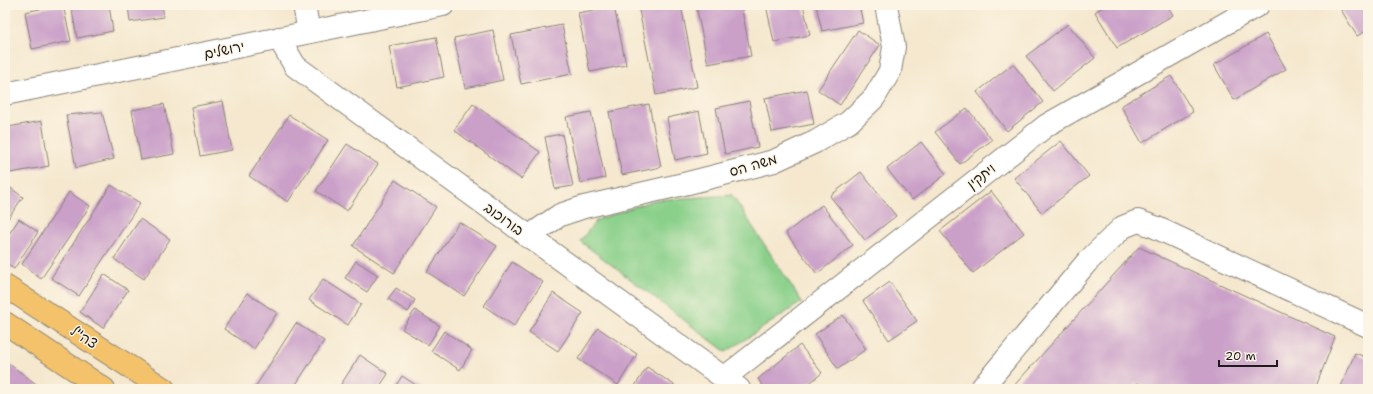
<svg xmlns="http://www.w3.org/2000/svg" width="1373" height="394" viewBox="0 0 1373 394" font-family="'Shantell Sans','Playpen Sans Hebrew',sans-serif">
	<style>
		.green { fill: #8ad08a; stroke: #537653 }
		.building { fill: #caa0c9 }
		.lines { fill: none; stroke-linecap: round; stroke-linejoin: round }
		.minor-casing { stroke: #888276; stroke-width: 24 }
		.major-casing { stroke: #888276; stroke-width: 24 }
		.minor { stroke: #fff; stroke-width: 22 }
		.major { stroke: #f4c26a; stroke-width: 22 }
		.labels { text-anchor: middle; dominant-baseline: central; stroke-width: 3; stroke-linejoin: round; paint-order: stroke }
		.street-label { font-size: 14px; fill: #1c1c1c; stroke: #fcf5e5 }
	</style>
	<rect width="100%" height="100%" fill="#fcf5e5"/>
	<filter id="ink" filterUnits="userSpaceOnUse"><feTurbulence type="fractalNoise" baseFrequency=".025" numOctaves="2"/><feDisplacementMap in="SourceGraphic" scale="8" xChannelSelector="R" yChannelSelector="G"/><feConvolveMatrix kernelMatrix="1 2 1 2 8 2 1 2 1" color-interpolation-filters="sRGB"/></filter>
	<filter id="wash" filterUnits="userSpaceOnUse"><feTurbulence type="fractalNoise" baseFrequency=".012" numOctaves="4" result="noise"/><feDisplacementMap in="SourceGraphic" scale="16" xChannelSelector="R" yChannelSelector="G"/><feGaussianBlur stdDeviation="0.9" result="paint"/><feColorMatrix in="noise" values="0 0 0 0 0 0 0 0 0 0 0 0 0 0 0 0 0 1.4 0 .05"/><feComposite in="paint" operator="in"/></filter>
	<g filter="url(#wash)">
		<rect width="100%" height="100%" fill="#f5e8cf"/>
		<polygon class="green" points="732,195 802,302 726,352 580,241 597,220 654,200"/>
		<g id="blocks">
			<g class="building">
				<polygon points="60,5 63,5 71,41 32,49 25,12"/>
				<polygon points="71,5 109,5 113,31 77,38"/>
				<polygon points="128,5 162,5 164,17 130,22"/>
				<polygon points="638,5 681,5 697,87 656,95"/>
				<polygon points="696,5 741,5 751,56 708,64"/>
				<polygon points="766,5 803,5 810,35 774,42"/>
				<polygon points="816,5 859,5 863,23 822,31"/>
				<polygon points="1106,5 1167,5 1173,15 1117,48 1095,12"/>
				<polygon points="1338,5 1368,5 1368,30 1357,36"/>
				<polygon points="614,6 626,65 590,72 578,13"/>
				<polygon points="1068,24 1095,58 1053,91 1026,56"/>
				<polygon points="562,25 572,74 521,84 511,35"/>
				<polygon points="493,30 503,80 465,88 454,38"/>
				<polygon points="858,30 880,45 840,105 818,90"/>
				<polygon points="1266,34 1286,69 1234,100 1214,65"/>
				<polygon points="436,37 444,77 397,87 389,46"/>
				<polygon points="1013,64 1043,102 1007,131 977,92"/>
				<polygon points="1171,76 1193,112 1142,143 1121,106"/>
				<polygon points="807,90 814,124 772,132 765,98"/>
				<polygon points="223,101 232,150 200,156 191,107"/>
				<polygon points="749,101 758,147 725,154 716,108"/>
				<polygon points="164,104 174,154 141,160 132,110"/>
				<polygon points="473,104 540,152 521,179 454,130"/>
				<polygon points="649,104 661,167 622,175 609,112"/>
				<polygon points="967,108 992,140 960,164 935,132"/>
				<polygon points="699,111 707,153 675,160 667,118"/>
				<polygon points="102,112 114,159 76,168 66,115"/>
				<polygon points="591,112 605,178 580,183 566,117"/>
				<polygon points="289,115 328,140 288,202 249,176"/>
				<polygon points="42,121 49,166 5,174 5,134 10,133 8,127"/>
				<polygon points="562,134 573,186 555,189 545,137"/>
				<polygon points="1061,141 1089,176 1042,213 1014,178"/>
				<polygon points="921,142 946,174 912,200 887,169"/>
				<polygon points="347,144 378,164 347,211 316,191"/>
				<polygon points="861,172 896,216 865,240 830,196"/>
				<polygon points="395,180 436,207 394,273 353,246"/>
				<polygon points="5,184 23,197 5,223"/>
				<polygon points="111,185 140,203 79,296 51,278"/>
				<polygon points="991,191 1024,233 973,273 940,231"/>
				<polygon points="69,192 90,206 41,279 22,264"/>
				<polygon points="822,205 853,245 817,274 786,233"/>
				<polygon points="19,219 38,232 14,269 5,263 5,240"/>
				<polygon points="140,219 170,239 144,279 114,259"/>
				<polygon points="459,222 497,246 464,296 427,272"/>
				<polygon points="1139,247 1335,337 1315,389 1153,389 1137,383 1132,389 1011,389"/>
				<polygon points="356,261 378,275 367,292 345,278"/>
				<polygon points="512,262 543,282 514,326 484,306"/>
				<polygon points="104,274 128,290 103,328 80,312"/>
				<polygon points="323,279 361,304 348,325 309,300"/>
				<polygon points="890,282 917,321 889,340 863,301"/>
				<polygon points="396,288 415,300 408,312 388,299"/>
				<polygon points="247,293 277,313 254,349 224,329"/>
				<polygon points="553,293 583,313 558,351 529,332"/>
				<polygon points="415,310 440,326 428,345 402,329"/>
				<polygon points="843,315 866,349 838,369 815,334"/>
				<polygon points="296,323 324,341 293,389 254,389"/>
				<polygon points="598,328 637,354 618,385 578,359"/>
				<polygon points="444,331 472,350 460,370 431,351"/>
				<polygon points="800,345 822,373 802,389 765,389 758,379"/>
				<polygon points="1355,353 1368,358 1368,389 1340,389"/>
				<polygon points="360,355 388,374 378,389 338,389"/>
				<polygon points="5,361 43,389 5,389"/>
				<polygon points="647,367 680,389 633,389"/>
				<polygon points="402,376 422,389 394,389"/>
			</g>
		</g>
	</g>
	<g filter="url(#ink)">
		<use href="#blocks" fill-opacity="0" stroke="#888276" stroke-width="1"/>
		<g class="lines">
			<g class="minor-casing">
				<g id="minor">
					<polyline points="304,5 309,32"/>
					<polyline points="279,38 295,66 739,389"/>
					<polyline points="5,94 443,5"/>
					<polyline points="528,237 560,215 584,207 688,183 774,161 815,142 849,122 874,98 890,71 894,47 886,5"/>
					<polyline points="724,378 1047,125 1258,5"/>
					<polyline points="981,389 1087,262 1123,227 1138,221 1155,227 1368,326"/>
				</g>
			</g>
			<g class="major-casing">
				<g id="major">
					<polyline points="5,286 164,389"/>
					<polyline points="5,323 104,389"/>
				</g>
			</g>
			<use href="#minor" class="minor"/>
			<use href="#major" class="major"/>
		</g>
	</g>
	<g class="labels">
		<g class="street-label">
			<text transform="translate(224 50) rotate(-12)">ירושלים</text>
			<text transform="translate(753 165) rotate(-16)">משה הס</text>
			<text transform="translate(981 176) rotate(-38)">ויתקין</text>
			<text transform="translate(504 219) rotate(36)">בורוכוב</text>
			<text transform="translate(84 337) rotate(33)">צה"ל</text>
		</g>
	</g>
	<rect width="1373" height="394" fill="none" stroke="#fcf5e5" stroke-width="20"/>
	<path d="M1219 360v6h58v-6" fill="none" stroke="#1c1c1c" stroke-width="2"/>
	<text x="1225" y="360" font-size="12" fill="#1c1c1c" stroke="#fcf5e5" stroke-width="3" paint-order="stroke">20 m</text>
</svg>
